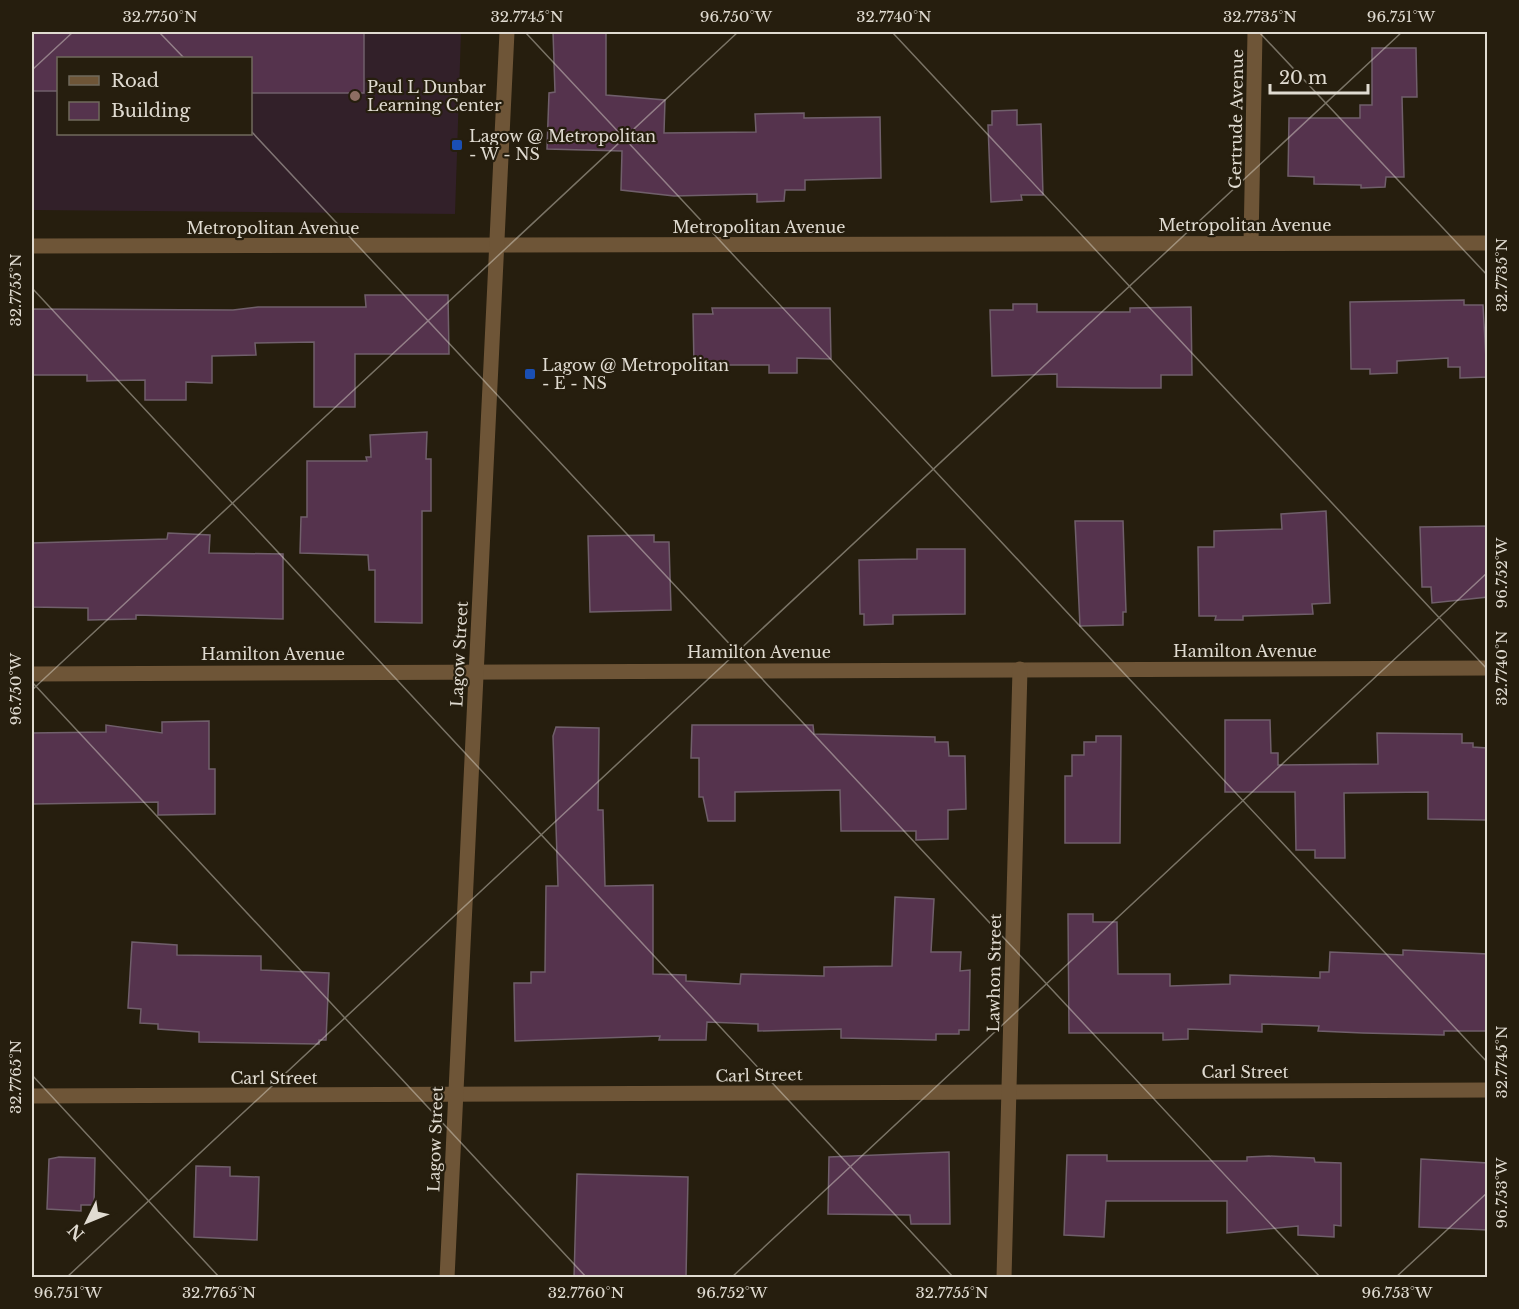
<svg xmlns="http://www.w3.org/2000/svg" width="1519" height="1309" viewBox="0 0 1519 1309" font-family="'Libre Baskerville',serif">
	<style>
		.education { fill: #322029; fill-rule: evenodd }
		.building { fill: #55334d; stroke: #705f6b; stroke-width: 1.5 }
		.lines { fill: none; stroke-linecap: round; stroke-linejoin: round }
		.minor { stroke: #6e5537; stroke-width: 15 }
		.tertiary { stroke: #6e5537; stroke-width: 15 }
		.ticks { fill: none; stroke: #e0dbd1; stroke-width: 1.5; stroke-opacity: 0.45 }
		.education-dot { fill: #8d6e63; stroke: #261e0e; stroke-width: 2 }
		.transit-dot { fill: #1a4fb4; stroke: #261e0e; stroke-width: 2 }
		.labels { text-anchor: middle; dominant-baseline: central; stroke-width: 4.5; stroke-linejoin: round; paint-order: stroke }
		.poi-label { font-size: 16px; fill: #e0dbd1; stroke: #261e0e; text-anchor: start }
		.street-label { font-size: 16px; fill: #e0dbd1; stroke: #261e0e }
		.neatline { fill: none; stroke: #e0dbd1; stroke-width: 2 }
		.ticks-label { font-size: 15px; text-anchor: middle; fill: #e0dbd1 }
	</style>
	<rect width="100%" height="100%" fill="#261e0e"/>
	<path class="education" d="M 32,32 L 461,32 L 455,214 L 32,210 ZM 58,58 L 250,58 L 250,134 L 58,134 Z"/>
	<g class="building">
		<polygon points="32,32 364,32 364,93 250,93 250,58 58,58 58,91 32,91"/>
		<polygon points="553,32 606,32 606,95 665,100 664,133 756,132 755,114 804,113 804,118 880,117 881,178 805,180 805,190 785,190 784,201 757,202 757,194 674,196 621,190 622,151 547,149 549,93 555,92"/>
		<polygon points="1372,48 1416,48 1417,97 1402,97 1404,177 1386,177 1385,187 1361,188 1361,185 1314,184 1314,177 1288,176 1289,118 1360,118 1360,105 1372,105"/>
		<polygon points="1017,110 1017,125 1041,124 1043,195 1021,195 1022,200 991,202 988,125 992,125 992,111"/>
		<polygon points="365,295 448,295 449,354 355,354 355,407 314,407 314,342 255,343 256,355 212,356 212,383 186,382 186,400 145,400 145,380 87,381 87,375 32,375 32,309 233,310 258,307 366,307"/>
		<polygon points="1464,300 1464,305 1483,305 1487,377 1460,378 1460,367 1448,367 1448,358 1397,361 1397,373 1370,374 1370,369 1351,369 1350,302"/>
		<polygon points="1013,304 1037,304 1037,312 1130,312 1130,308 1191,307 1192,375 1161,375 1161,388 1131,388 1057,387 1057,374 992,376 990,310 1013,310"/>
		<polygon points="712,308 830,308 831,359 797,358 797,373 769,373 769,365 694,365 693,314 713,314"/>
		<polygon points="427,432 426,459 431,459 431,511 422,511 422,623 375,622 375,570 369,570 368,555 300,553 301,517 307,517 307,461 367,461 366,457 371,457 370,435"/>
		<polygon points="1326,511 1330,603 1312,604 1313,614 1243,616 1243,620 1215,620 1216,616 1199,616 1198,547 1214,547 1214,531 1282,529 1281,514"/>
		<polygon points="1075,521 1123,521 1126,612 1123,612 1123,625 1080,626"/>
		<polygon points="1488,526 1488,597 1432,603 1431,587 1422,587 1420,527"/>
		<polygon points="168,533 210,535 209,553 283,554 283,619 136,615 136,619 88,620 88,608 32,607 32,543 167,539"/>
		<polygon points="654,535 654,542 669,542 671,610 590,612 588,536"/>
		<polygon points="917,549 965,549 965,614 893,615 893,624 864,625 864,614 860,614 859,560 917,559"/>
		<polygon points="1225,720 1270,720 1271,753 1278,753 1278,765 1378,764 1377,733 1462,734 1462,743 1473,743 1473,747 1487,748 1486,820 1428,819 1428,792 1344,793 1345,858 1315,858 1315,850 1296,850 1295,792 1225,792"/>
		<polygon points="209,721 209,769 215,769 215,814 158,815 158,802 32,804 32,733 106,732 106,725 162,733 162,722"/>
		<polygon points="692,725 813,725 814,734 935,737 935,742 948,742 949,756 965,756 966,809 948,810 948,839 916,840 916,831 841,831 840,790 735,792 735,821 708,821 703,797 699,797 699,758 691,758"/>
		<polygon points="556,727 599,728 598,810 603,810 605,886 653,885 653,974 686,975 686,981 740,984 741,974 824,976 824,967 892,966 895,897 934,899 931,952 961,952 960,971 970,970 969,1030 959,1030 959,1034 936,1034 936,1040 841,1038 841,1029 758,1031 758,1024 707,1022 706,1040 659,1040 660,1036 515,1041 514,983 531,983 531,972 545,972 546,886 558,886 553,736"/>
		<polygon points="1096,736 1121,736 1120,843 1065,843 1065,776 1072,776 1072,755 1084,755 1084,742 1096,742"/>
		<polygon points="1068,914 1093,914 1093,922 1117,922 1118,974 1170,974 1170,986 1230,984 1230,975 1320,978 1320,972 1329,972 1330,952 1403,955 1403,950 1488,954 1488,1031 1444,1031 1444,1035 1363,1033 1318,1031 1319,1026 1262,1024 1262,1032 1188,1029 1188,1039 1163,1040 1163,1033 1069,1033"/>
		<polygon points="132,942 177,945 177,955 261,956 261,970 329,973 326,1040 319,1040 319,1044 199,1042 199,1032 158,1029 158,1024 140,1023 141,1009 128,1008"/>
		<polygon points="949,1152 950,1224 911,1224 910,1215 828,1214 829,1157"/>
		<polygon points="1067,1155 1107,1155 1107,1161 1247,1161 1247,1157 1269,1156 1314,1158 1315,1162 1341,1163 1341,1226 1334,1225 1334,1237 1298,1235 1298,1226 1227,1233 1227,1201 1106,1201 1104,1237 1064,1235"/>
		<polygon points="59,1157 95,1158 94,1205 81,1205 81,1211 47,1209 49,1159"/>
		<polygon points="1421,1159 1488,1163 1488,1230 1419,1227"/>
		<polygon points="196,1166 230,1167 230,1176 259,1177 257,1240 194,1237"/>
		<polygon points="577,1174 688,1177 686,1278 574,1278"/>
	</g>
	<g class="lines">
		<g class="minor">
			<polyline points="1251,243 1255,32"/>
			<polyline points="32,246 1488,243"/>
			<polyline points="32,674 1488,668"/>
			<polyline points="32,1096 1488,1090"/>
			<polyline points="1004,1278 1020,669"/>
		</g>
		<polyline class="tertiary" points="447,1278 507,32"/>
	</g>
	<path class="ticks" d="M 159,32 L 184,58M 525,32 L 1488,1063M 892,32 L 1488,670M 1259,32 L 1488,276M 32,70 L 73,32M 250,130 L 1321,1278M 32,288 L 954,1278M 32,682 L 587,1278M 32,690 L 738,32M 32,1075 L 220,1278M 66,1278 L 1402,32M 731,1278 L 1488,572M 1395,1278 L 1488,1192"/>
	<circle class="education-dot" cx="355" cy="96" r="6"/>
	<g class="transit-dot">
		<rect x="451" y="139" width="12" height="12" rx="3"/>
		<rect x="524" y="368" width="12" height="12" rx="3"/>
	</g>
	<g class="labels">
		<g class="poi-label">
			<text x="367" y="87">Paul L Dunbar<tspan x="367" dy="18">Learning Center</tspan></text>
			<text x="469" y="136">Lagow @ Metropolitan<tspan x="469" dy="18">- W - NS</tspan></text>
			<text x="542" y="365">Lagow @ Metropolitan<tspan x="542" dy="18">- E - NS</tspan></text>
		</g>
		<g class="street-label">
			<text transform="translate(1236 119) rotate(-89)">Gertrude Avenue</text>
			<text x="1245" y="225">Metropolitan Avenue</text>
			<text x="759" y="227">Metropolitan Avenue</text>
			<text x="273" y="228">Metropolitan Avenue</text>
			<text x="1245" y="651">Hamilton Avenue</text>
			<text x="759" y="652">Hamilton Avenue</text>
			<text x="273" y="654">Hamilton Avenue</text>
			<text transform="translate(459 654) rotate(-87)">Lagow Street</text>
			<text transform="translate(994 973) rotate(-89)">Lawhon Street</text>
			<text x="1245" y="1072">Carl Street</text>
			<text transform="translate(759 1075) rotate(-1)">Carl Street</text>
			<text x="274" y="1078">Carl Street</text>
			<text transform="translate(435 1139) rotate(-88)">Lagow Street</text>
		</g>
	</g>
	<rect width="1519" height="1309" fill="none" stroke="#261e0e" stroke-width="66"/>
	<rect x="57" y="57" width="195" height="78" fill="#261e0e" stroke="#706a5c" stroke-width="1.5"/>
	<rect x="69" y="76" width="30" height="9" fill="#6e5537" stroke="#706a5c" stroke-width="1.5"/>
	<text x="111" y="87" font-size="18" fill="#e0dbd1">Road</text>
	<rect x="69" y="102" width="30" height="18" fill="#55334d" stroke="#706a5c" stroke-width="1.5"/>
	<text x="111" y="117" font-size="18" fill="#e0dbd1">Building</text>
	<g transform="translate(87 1222) rotate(227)" stroke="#261e0e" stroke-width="4.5" paint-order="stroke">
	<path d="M0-4.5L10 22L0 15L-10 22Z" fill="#e0dbd1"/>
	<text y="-9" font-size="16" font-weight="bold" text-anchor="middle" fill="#e0dbd1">N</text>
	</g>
	<path d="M1270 84v9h98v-9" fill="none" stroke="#e0dbd1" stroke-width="3"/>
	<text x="1279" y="84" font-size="18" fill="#e0dbd1" stroke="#261e0e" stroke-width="4.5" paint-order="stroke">20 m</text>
	<rect x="33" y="33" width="1453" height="1243" class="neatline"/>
	<g class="ticks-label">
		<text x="160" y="22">32.7750°N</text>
		<text x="527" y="22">32.7745°N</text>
		<text x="736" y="22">96.750°W</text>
		<text x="894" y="22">32.7740°N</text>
		<text x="1260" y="22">32.7735°N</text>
		<text x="1401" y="22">96.751°W</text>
		<text transform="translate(1502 275) rotate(-90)" y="5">32.7735°N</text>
		<text transform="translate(16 290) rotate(-90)" y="5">32.7755°N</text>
		<text transform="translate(1502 573) rotate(-90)" y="5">96.752°W</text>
		<text transform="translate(1502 668) rotate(-90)" y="5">32.7740°N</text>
		<text transform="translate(16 689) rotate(-90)" y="5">96.750°W</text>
		<text transform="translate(1502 1062) rotate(-90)" y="5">32.7745°N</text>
		<text transform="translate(16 1077) rotate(-90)" y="5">32.7765°N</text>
		<text transform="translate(1502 1193) rotate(-90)" y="5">96.753°W</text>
		<text x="68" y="1298">96.751°W</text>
		<text x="219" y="1298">32.7765°N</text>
		<text x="586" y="1298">32.7760°N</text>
		<text x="732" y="1298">96.752°W</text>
		<text x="952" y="1298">32.7755°N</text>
		<text x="1397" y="1298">96.753°W</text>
	</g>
</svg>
